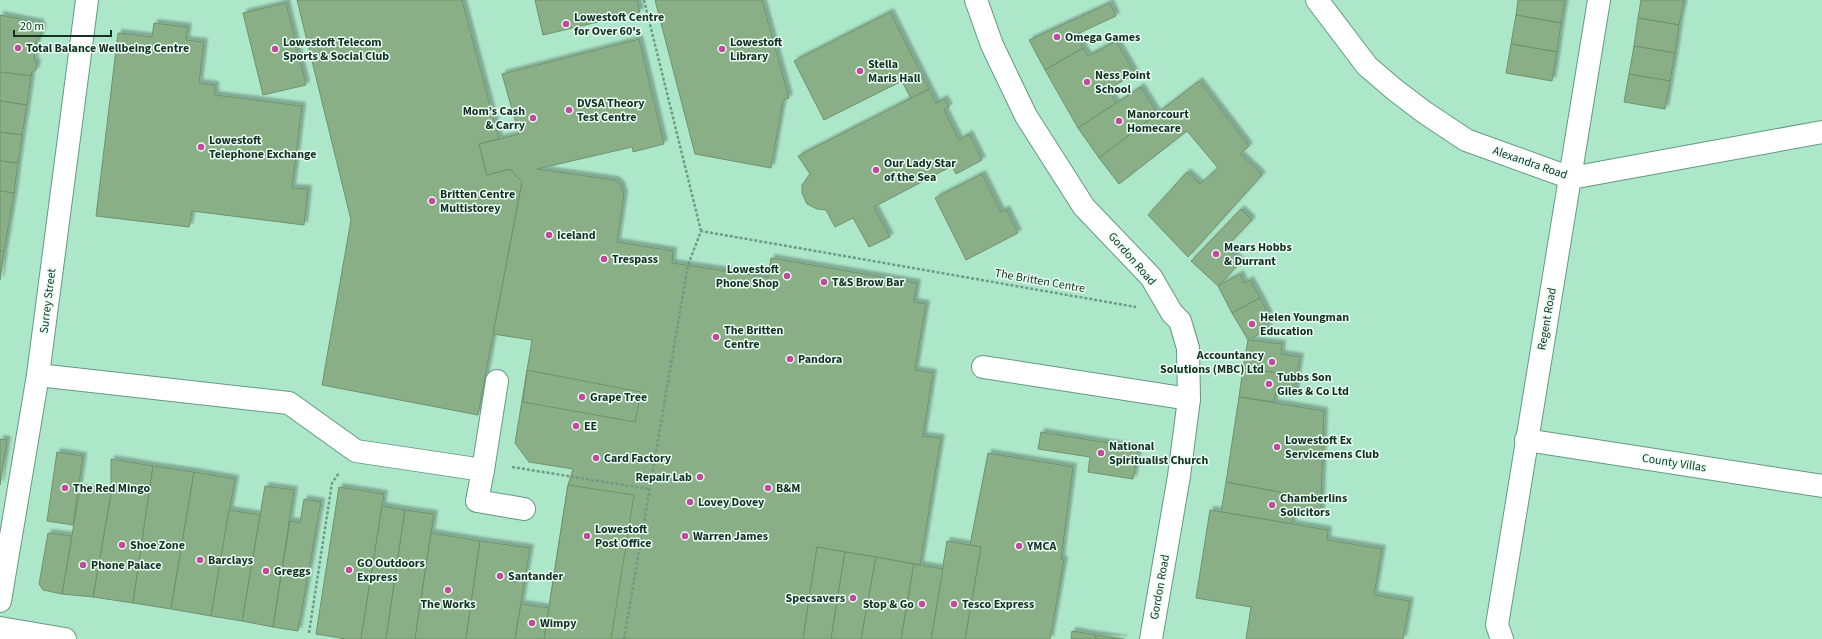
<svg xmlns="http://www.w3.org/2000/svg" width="1822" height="639" viewBox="0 0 1822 639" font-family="'Source Sans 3',sans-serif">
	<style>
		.building { fill: #8aaf86; stroke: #6e936b; filter: url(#shadow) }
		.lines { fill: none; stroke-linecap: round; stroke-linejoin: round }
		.minor-casing { stroke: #639a7f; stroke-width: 24 }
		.path { stroke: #6f9b85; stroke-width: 2.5; stroke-dasharray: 3 2; stroke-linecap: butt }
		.minor { stroke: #fff; stroke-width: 22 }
		.poi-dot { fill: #c4499c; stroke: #e8fff3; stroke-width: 1.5 }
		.labels { text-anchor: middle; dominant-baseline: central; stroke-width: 3; stroke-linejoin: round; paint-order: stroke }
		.poi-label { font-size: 12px; font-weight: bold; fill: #172e23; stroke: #e8fff3; text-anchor: start }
		.street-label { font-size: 12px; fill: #172e23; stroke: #e8fff3 }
	</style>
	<defs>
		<filter id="shadow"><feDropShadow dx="3.5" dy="-3.5" stdDeviation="1" flood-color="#0004"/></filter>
	</defs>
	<rect width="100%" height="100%" fill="#ade7ca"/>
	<g class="building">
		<polygon points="297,0 462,0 499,139 479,144 487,175 510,169 522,182 478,415 322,385 351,220"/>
		<polygon points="535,0 637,0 640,12 543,35"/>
		<polygon points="655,0 762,0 789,98 783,100 771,168 695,154"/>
		<polygon points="1518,0 1565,0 1561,23 1516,15"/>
		<polygon points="1641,0 1684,0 1679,25 1638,18"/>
		<polygon points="286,3 306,85 263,95 243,13"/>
		<polygon points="1110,3 1116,16 1077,34 1083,48 1045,70 1029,40"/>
		<polygon points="890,12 929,89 911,99 902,81 824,120 794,61"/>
		<polygon points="0,15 40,23 42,30 40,37 37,40 34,60 37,63 36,70 32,72 31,76 0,72"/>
		<polygon points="1516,15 1561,23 1557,52 1511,44"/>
		<polygon points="1638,18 1679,25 1675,53 1634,46"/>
		<polygon points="154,23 188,27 186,40 204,42 199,83 215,85 215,95 302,106 292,188 308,189 304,225 192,211 189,227 96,216 118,33 152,37"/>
		<polygon points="639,39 664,144 633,152 632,147 537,169 615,180 621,185 624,195 617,242 673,251 672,263 768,277 771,258 917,283 914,302 926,304 915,370 933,373 923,436 941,438 920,565 817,547 803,639 544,639 568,485 573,469 529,462 515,443 532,340 493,334 522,182 510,169 487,175 479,144 519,134 502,74"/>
		<polygon points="1116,41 1135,74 1108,89 1116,103 1078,128 1045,70 1083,48 1088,56"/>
		<polygon points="1511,44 1557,52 1552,81 1506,73"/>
		<polygon points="1634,46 1675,53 1670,81 1629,74"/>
		<polygon points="0,72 31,76 27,105 0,101"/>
		<polygon points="1629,74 1670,81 1665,109 1624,102"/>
		<polygon points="1199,81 1249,146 1240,154 1262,175 1188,257 1148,215 1187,172 1200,184 1218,168 1187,131 1119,184 1099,158"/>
		<polygon points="1141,87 1157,113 1099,158 1078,128"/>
		<polygon points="929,89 936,103 944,99 949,107 944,110 959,140 969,134 982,160 956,174 952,166 874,207 890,237 869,247 853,218 835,227 826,210 817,209 807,204 802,193 802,185 810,174 798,156"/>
		<polygon points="0,101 27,105 22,135 0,132"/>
		<polygon points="0,132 22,135 18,163 0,161"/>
		<polygon points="0,161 18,163 14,193 0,191"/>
		<polygon points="982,174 1001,212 1006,209 1018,233 966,260 935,198"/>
		<polygon points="0,191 14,193 4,252 0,251"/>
		<polygon points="1241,209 1252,220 1226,247 1241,262 1218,286 1191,261"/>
		<polygon points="0,251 4,252 0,280"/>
		<polygon points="1240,274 1244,283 1250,280 1260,298 1232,313 1218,286"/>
		<polygon points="1260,298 1269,316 1263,319 1269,329 1248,340 1232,313"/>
		<polygon points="1248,340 1282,344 1281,354 1300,357 1297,376 1243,368"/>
		<polygon points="1243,368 1297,376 1295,395 1276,392 1274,402 1239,397"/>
		<polygon points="527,370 641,392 635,422 523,402"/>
		<polygon points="1239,397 1324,411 1321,500 1226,482"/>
		<polygon points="1041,432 1139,448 1133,479 1088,472 1090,457 1038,449"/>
		<polygon points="0,439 7,440 0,485"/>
		<polygon points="57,452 83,456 73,525 47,521"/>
		<polygon points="988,453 1073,467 1061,559 1064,560 1050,639 965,639 981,547 970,545"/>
		<polygon points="111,459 153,466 133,603 93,597 111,494"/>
		<polygon points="153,466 194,472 171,609 133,603"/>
		<polygon points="194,472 235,479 211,616 171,609"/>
		<polygon points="1226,482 1321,500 1321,514 1294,510 1292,524 1221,512"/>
		<polygon points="568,485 634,495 611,639 544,639"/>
		<polygon points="265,486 294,490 273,627 242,621"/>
		<polygon points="339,487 384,494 361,639 346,639 316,634"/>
		<polygon points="80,488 111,494 93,597 62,594"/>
		<polygon points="304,499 321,502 298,631 273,627 290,521 300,523"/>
		<polygon points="382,506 405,510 386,639 361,639"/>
		<polygon points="229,510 260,515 242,621 211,616"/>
		<polygon points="405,510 434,514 415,639 386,639"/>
		<polygon points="1210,510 1328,530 1327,540 1382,549 1374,595 1410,601 1403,639 1246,639 1251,607 1196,598"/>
		<polygon points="48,533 72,536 62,594 43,590 39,584"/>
		<polygon points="431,533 480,541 466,639 415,639"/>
		<polygon points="480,541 530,548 515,639 466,639"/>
		<polygon points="947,541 981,547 965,639 931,639"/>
		<polygon points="817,547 845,552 831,639 803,639"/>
		<polygon points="845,552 876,557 861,639 831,639"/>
		<polygon points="876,557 914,564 901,639 861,639"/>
		<polygon points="914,564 943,569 931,639 901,639"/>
		<polygon points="521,604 549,608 544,639 515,639"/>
		<polygon points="1072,631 1096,635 1096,639 1071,639"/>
		<polygon points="1096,635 1124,639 1096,639"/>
	</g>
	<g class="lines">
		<g class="minor-casing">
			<g id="minor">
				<polyline points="976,0 992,45 1026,116 1084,207 1151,277 1172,313 1180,321 1188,348 1189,399 1179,476 1151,639"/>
				<polyline points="1317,0 1367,66 1395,90 1424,112 1466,140 1571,178 1822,132"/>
				<polyline points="983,367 1189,399"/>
				<polyline points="38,375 289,403 356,451 483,470 497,381"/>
				<polyline points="1526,440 1822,486"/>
				<polyline points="483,470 477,501 524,509"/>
				<polyline points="0,601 38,375 87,0"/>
				<polyline points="0,628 65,639"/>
				<polyline points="1502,639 1497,625 1599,0"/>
			</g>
		</g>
		<g class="path">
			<polyline points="644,0 701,231"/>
			<polyline points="512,467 649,489"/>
			<polyline points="309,633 332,483 339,473"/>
			<polyline points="624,639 688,265 701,231 1136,307"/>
		</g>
		<use href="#minor" class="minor"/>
	</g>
	<g class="poi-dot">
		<circle cx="566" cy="24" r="4"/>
		<circle cx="1057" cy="37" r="4"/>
		<circle cx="18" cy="48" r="4"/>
		<circle cx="275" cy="49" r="4"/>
		<circle cx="722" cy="49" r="4"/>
		<circle cx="860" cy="71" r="4"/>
		<circle cx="1087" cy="82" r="4"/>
		<circle cx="569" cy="110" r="4"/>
		<circle cx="533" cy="118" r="4"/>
		<circle cx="1119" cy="121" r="4"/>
		<circle cx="201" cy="147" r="4"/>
		<circle cx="876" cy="170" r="4"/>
		<circle cx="432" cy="201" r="4"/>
		<circle cx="549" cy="235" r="4"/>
		<circle cx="1216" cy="254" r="4"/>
		<circle cx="604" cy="259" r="4"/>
		<circle cx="787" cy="276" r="4"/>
		<circle cx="824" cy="282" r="4"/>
		<circle cx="1252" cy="324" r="4"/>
		<circle cx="716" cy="337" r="4"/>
		<circle cx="790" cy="359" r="4"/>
		<circle cx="1272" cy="362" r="4"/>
		<circle cx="1269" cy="384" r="4"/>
		<circle cx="582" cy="397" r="4"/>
		<circle cx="576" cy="426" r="4"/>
		<circle cx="1277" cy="447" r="4"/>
		<circle cx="1101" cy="453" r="4"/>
		<circle cx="596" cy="458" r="4"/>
		<circle cx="700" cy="477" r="4"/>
		<circle cx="65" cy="488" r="4"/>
		<circle cx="768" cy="488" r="4"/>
		<circle cx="690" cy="502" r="4"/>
		<circle cx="1272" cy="505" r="4"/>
		<circle cx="587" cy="536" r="4"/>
		<circle cx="685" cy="536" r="4"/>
		<circle cx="122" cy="545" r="4"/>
		<circle cx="1019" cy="546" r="4"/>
		<circle cx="200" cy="560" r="4"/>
		<circle cx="83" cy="565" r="4"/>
		<circle cx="349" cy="570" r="4"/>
		<circle cx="266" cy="571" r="4"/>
		<circle cx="500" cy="576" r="4"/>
		<circle cx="448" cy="590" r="4"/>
		<circle cx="853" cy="598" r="4"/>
		<circle cx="922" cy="604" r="4"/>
		<circle cx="954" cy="604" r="4"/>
		<circle cx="532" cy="623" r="4"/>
	</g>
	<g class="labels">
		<g class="poi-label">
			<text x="574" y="17">Lowestoft Centre<tspan x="574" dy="14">for Over 60's</tspan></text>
			<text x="1065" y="37">Omega Games</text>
			<text x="283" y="42">Lowestoft Telecom<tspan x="283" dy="14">Sports &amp; Social Club</tspan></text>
			<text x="730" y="42">Lowestoft<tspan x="730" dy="14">Library</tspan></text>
			<text x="26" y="48">Total Balance Wellbeing Centre</text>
			<text x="868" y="64">Stella<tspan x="868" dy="14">Maris Hall</tspan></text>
			<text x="1095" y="75">Ness Point<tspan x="1095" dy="14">School</tspan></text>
			<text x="577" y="103">DVSA Theory<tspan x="577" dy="14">Test Centre</tspan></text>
			<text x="525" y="111" text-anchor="end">Mom’s Cash<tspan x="525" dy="14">&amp; Carry</tspan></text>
			<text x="1127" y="114">Manorcourt<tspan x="1127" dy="14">Homecare</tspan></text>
			<text x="209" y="140">Lowestoft<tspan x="209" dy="14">Telephone Exchange</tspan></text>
			<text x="884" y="163">Our Lady Star<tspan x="884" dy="14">of the Sea</tspan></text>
			<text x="440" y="194">Britten Centre<tspan x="440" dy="14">Multistorey</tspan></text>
			<text x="557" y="235">Iceland</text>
			<text x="1224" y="247">Mears Hobbs<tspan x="1224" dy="14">&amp; Durrant</tspan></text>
			<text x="612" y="259">Trespass</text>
			<text x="779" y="269" text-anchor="end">Lowestoft<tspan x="779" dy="14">Phone Shop</tspan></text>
			<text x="832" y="282">T&amp;S Brow Bar</text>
			<text x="1260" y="317">Helen Youngman<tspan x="1260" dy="14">Education</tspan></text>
			<text x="724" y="330">The Britten<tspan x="724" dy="14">Centre</tspan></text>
			<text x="1264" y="355" text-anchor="end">Accountancy<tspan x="1264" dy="14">Solutions (MBC) Ltd</tspan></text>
			<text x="798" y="359">Pandora</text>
			<text x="1277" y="377">Tubbs Son<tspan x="1277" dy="14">Giles &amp; Co Ltd</tspan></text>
			<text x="590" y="397">Grape Tree</text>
			<text x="584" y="426">EE</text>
			<text x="1285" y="440">Lowestoft Ex<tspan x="1285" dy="14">Servicemens Club</tspan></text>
			<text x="1109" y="446">National<tspan x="1109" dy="14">Spiritualist Church</tspan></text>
			<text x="604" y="458">Card Factory</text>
			<text x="692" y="477" text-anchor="end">Repair Lab</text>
			<text x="73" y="488">The Red Mingo</text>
			<text x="776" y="488">B&amp;M</text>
			<text x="1280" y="498">Chamberlins<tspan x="1280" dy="14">Solicitors</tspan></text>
			<text x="698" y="502">Lovey Dovey</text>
			<text x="595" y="529">Lowestoft<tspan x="595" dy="14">Post Office</tspan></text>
			<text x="693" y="536">Warren James</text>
			<text x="130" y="545">Shoe Zone</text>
			<text x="1027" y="546">YMCA</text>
			<text x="208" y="560">Barclays</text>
			<text x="357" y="563">GO Outdoors<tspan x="357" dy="14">Express</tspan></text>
			<text x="91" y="565">Phone Palace</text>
			<text x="274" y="571">Greggs</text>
			<text x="508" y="576">Santander</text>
			<text x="845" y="598" text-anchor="end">Specsavers</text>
			<text x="448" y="604" text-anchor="middle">The Works</text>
			<text x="914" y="604" text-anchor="end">Stop &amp; Go</text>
			<text x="962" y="604">Tesco Express</text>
			<text x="540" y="623">Wimpy</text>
		</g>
		<g class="street-label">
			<text transform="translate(1530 163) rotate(19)">Alexandra Road</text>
			<text transform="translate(1132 259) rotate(49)">Gordon Road</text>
			<text transform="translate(1040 281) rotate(10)">The Britten Centre</text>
			<text transform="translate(48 301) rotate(-83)">Surrey Street</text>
			<text transform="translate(1547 319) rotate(-80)">Regent Road</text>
			<text transform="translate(1674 463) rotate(9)">County Villas</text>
			<text transform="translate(1160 587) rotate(-80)">Gordon Road</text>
		</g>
	</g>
	<path d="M14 30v6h97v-6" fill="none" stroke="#172e23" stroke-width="2"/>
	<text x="20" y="30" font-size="12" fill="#172e23" stroke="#e8fff3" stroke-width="3" paint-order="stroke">20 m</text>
</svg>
